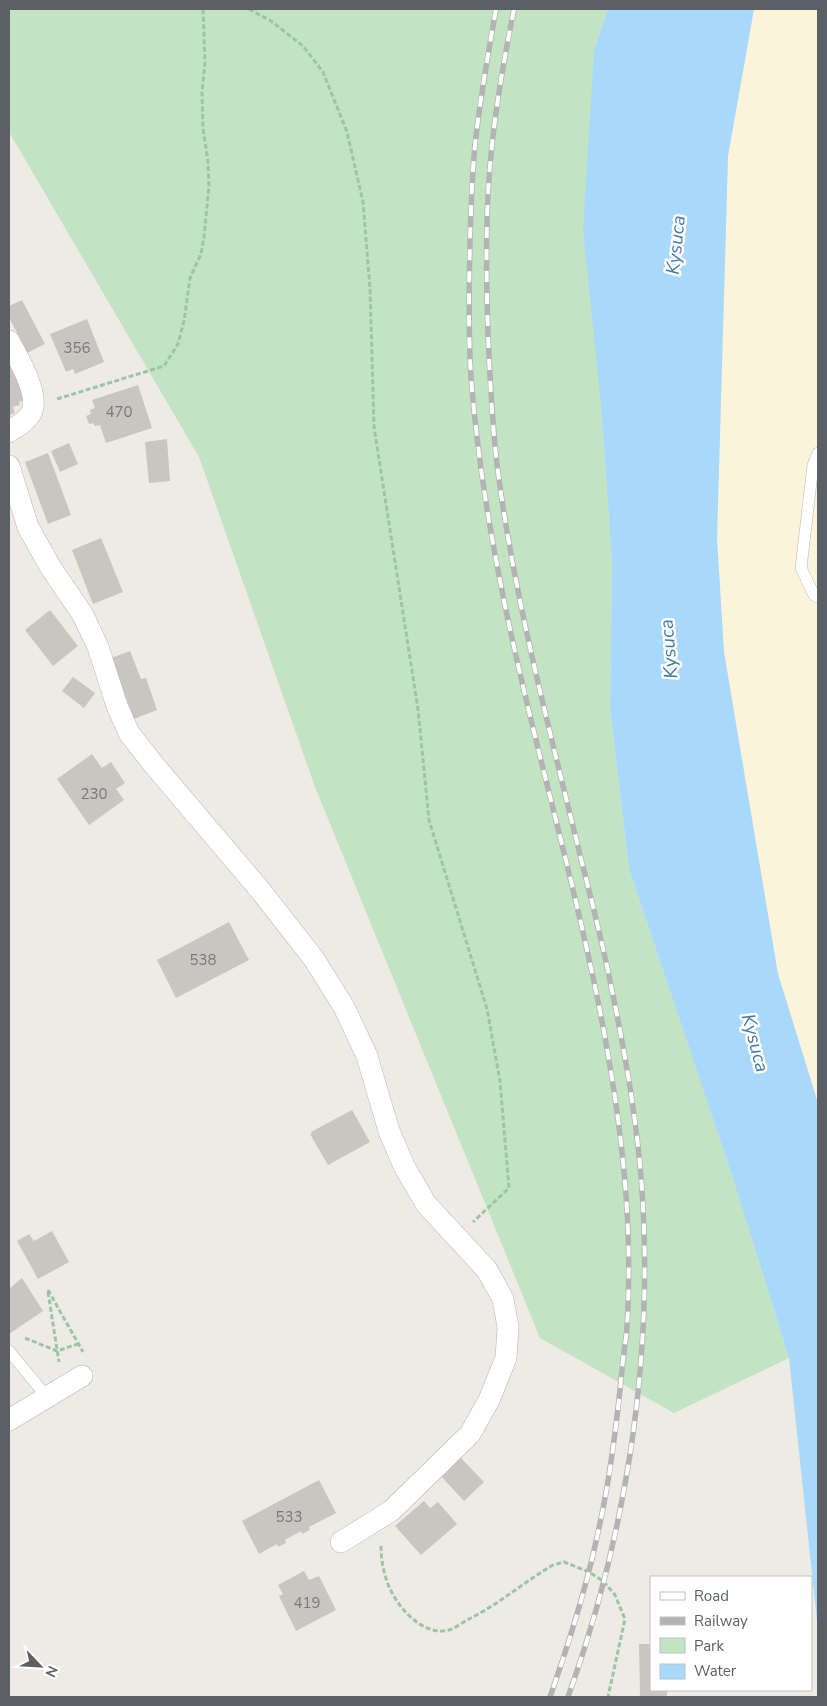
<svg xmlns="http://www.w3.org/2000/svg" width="827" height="1706" viewBox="0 0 827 1706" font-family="'Nunito Sans',sans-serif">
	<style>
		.commercial { fill: #fcf3db }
		.green { fill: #c3e4c2 }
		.water { fill: #a8d9fa }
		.building { fill: #c9c6c2 }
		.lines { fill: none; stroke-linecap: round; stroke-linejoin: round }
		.service-casing { stroke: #b2b5b8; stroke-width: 12 }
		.minor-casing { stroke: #b2b5b8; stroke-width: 22 }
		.path { stroke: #9cc5a6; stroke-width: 3; stroke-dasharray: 5 2.5; stroke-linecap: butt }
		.service { stroke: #fff; stroke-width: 11 }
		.minor { stroke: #fff; stroke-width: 21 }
		.rail-casing { stroke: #b2b3b4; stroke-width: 5.5 }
		.rail { stroke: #fff; stroke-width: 4; stroke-dasharray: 11; stroke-linecap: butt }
		.labels { text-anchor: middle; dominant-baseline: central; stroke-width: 5; stroke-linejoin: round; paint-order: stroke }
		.number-label { font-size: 15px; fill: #777a7c }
		.water-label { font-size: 19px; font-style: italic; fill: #457aab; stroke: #fff }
	</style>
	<rect width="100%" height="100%" fill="#eeebe4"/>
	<polygon class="commercial" points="754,9 818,9 818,1103 778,974 724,652 717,539 728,156"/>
	<polygon class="green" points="9,9 608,9 594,50 601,406 612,563 610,708 629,869 732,1176 789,1358 674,1413 540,1338 315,787 199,457 9,132"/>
	<polygon class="water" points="608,9 754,9 728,156 717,539 724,652 778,974 818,1103 818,1630 789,1358 732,1176 629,869 610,708 612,563 601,406 583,230 594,50"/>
	<g class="building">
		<polygon points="22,300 45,344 27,353 9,317 9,306"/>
		<polygon points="87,319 104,362 75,374 73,369 66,372 50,334"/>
		<polygon points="15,364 26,400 19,402 20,405 13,407 15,413 9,415 9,365"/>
		<polygon points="138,385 152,428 106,443 100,425 95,426 93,423 89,424 86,416 91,414 90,410 95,408 92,400"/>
		<polygon points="167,439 170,481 149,483 145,442"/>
		<polygon points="69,443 78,464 60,472 51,451"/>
		<polygon points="48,453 71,515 48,524 25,462"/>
		<polygon points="101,538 123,592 93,604 72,550"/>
		<polygon points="50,610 78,646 53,666 25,630"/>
		<polygon points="130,651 141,679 146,678 157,710 134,719 111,658"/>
		<polygon points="73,677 95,693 84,708 62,691"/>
		<polygon points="92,754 102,768 111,762 125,783 116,789 124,800 89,825 57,779"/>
		<polygon points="229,922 249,960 176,998 157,960"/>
		<polygon points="352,1110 370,1142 328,1165 310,1134 312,1134 311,1132"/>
		<polygon points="52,1231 69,1262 38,1279 17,1241 29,1234 34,1241"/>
		<polygon points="22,1278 43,1311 9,1334 9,1289"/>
		<polygon points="457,1454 484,1482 464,1501 438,1473"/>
		<polygon points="319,1480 336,1513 309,1527 310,1530 302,1534 301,1531 285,1540 286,1543 278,1547 277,1544 259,1554 242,1521"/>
		<polygon points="424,1501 430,1508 438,1502 457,1524 421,1555 395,1526"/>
		<polygon points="304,1571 309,1580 319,1576 336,1610 296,1631 279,1596 283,1594 278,1585"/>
		<polygon points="639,1644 651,1644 651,1690 667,1690 667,1697 640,1697"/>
	</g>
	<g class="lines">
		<g class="service-casing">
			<g id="service">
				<polyline points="818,453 813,465 801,568 814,595 818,597"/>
				<polyline points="9,1351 47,1397"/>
			</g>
		</g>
		<g class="minor-casing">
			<g id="minor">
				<path d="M 9,341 C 18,357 39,394 32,411 C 28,421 17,426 9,432"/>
				<polyline points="9,466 28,527 51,568 83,615 98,647 117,706 129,733 154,765 260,890 314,959 344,1007 367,1056 389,1131 404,1166 426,1204 487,1270 503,1299 508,1327 506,1358 489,1400 470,1434 391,1511 341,1542"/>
				<polyline points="9,1420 82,1376"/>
			</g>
		</g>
		<g class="path">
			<polyline points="249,9 271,21 303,46 323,72 347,132 363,202 370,288 374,427 418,709 429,820 487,1009 500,1081 509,1188 473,1222"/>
			<polyline points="57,399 164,366 178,344 184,321 190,278 201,254 204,237 209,186 208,162 203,128 202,93 205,62 203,9"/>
			<polyline points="48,1290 83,1352"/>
			<polyline points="48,1292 59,1362"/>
			<polyline points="25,1338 57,1351 78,1344"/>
			<path d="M 381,1546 C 381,1568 388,1592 403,1609 C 414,1622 431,1635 449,1630 C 456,1628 463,1622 469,1619 C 499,1604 524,1582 553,1565 L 564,1562 L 589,1572 L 603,1581 L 615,1595 L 625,1619 L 608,1697"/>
		</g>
		<use href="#service" class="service"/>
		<use href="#minor" class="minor"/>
		<g class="rail-casing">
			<g id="rail">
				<path d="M 496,9 C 488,54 480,99 475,145 C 472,176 471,208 470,240 C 469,286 468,332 471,377 C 476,440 485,503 497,565 C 535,768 605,966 624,1172 C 629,1223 630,1276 627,1327 C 626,1341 623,1356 622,1370 C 617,1421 611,1473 600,1523 C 588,1583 570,1640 550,1697"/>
				<path d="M 514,9 C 505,54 497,99 492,145 C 485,208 486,271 488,334 C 490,380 492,426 498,472 C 515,602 550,731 581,859 C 591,898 601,937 609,976 C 625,1052 639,1129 643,1206 C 652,1371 624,1542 568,1697"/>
			</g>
		</g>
		<use href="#rail" class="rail"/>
	</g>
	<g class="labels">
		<g class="number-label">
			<text x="77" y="348">356</text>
			<text x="119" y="412">470</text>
			<text x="94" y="794">230</text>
			<text x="203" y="960">538</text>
			<text x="289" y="1517">533</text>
			<text x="307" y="1603">419</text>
		</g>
		<g class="water-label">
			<text transform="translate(676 245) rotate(-84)">Kysuca</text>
			<text transform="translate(669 649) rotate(-95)">Kysuca</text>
			<text transform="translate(755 1043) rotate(75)">Kysuca</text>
		</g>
	</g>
	<rect width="827" height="1706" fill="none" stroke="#5c6064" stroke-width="20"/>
	<rect x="650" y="1576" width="162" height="115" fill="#ffffff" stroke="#bebfc1"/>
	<rect x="660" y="1592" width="25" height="8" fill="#ffffff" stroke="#bebfc1"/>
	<text x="694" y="1601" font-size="15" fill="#5c6064">Road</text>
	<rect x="660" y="1617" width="25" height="8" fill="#b2b3b4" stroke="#bebfc1"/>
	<text x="694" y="1626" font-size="15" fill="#5c6064">Railway</text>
	<rect x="660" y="1638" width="25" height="15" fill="#c3e4c2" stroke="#bebfc1"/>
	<text x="694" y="1651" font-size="15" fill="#5c6064">Park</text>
	<rect x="660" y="1664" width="25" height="15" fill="#a8d9fa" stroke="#bebfc1"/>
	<text x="694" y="1676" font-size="15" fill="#5c6064">Water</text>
	<g transform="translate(40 1666) rotate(115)" stroke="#ffffff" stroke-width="4" paint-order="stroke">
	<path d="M0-4L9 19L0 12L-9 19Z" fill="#5c6064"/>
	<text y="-8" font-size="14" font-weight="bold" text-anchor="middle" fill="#5c6064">N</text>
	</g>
</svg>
